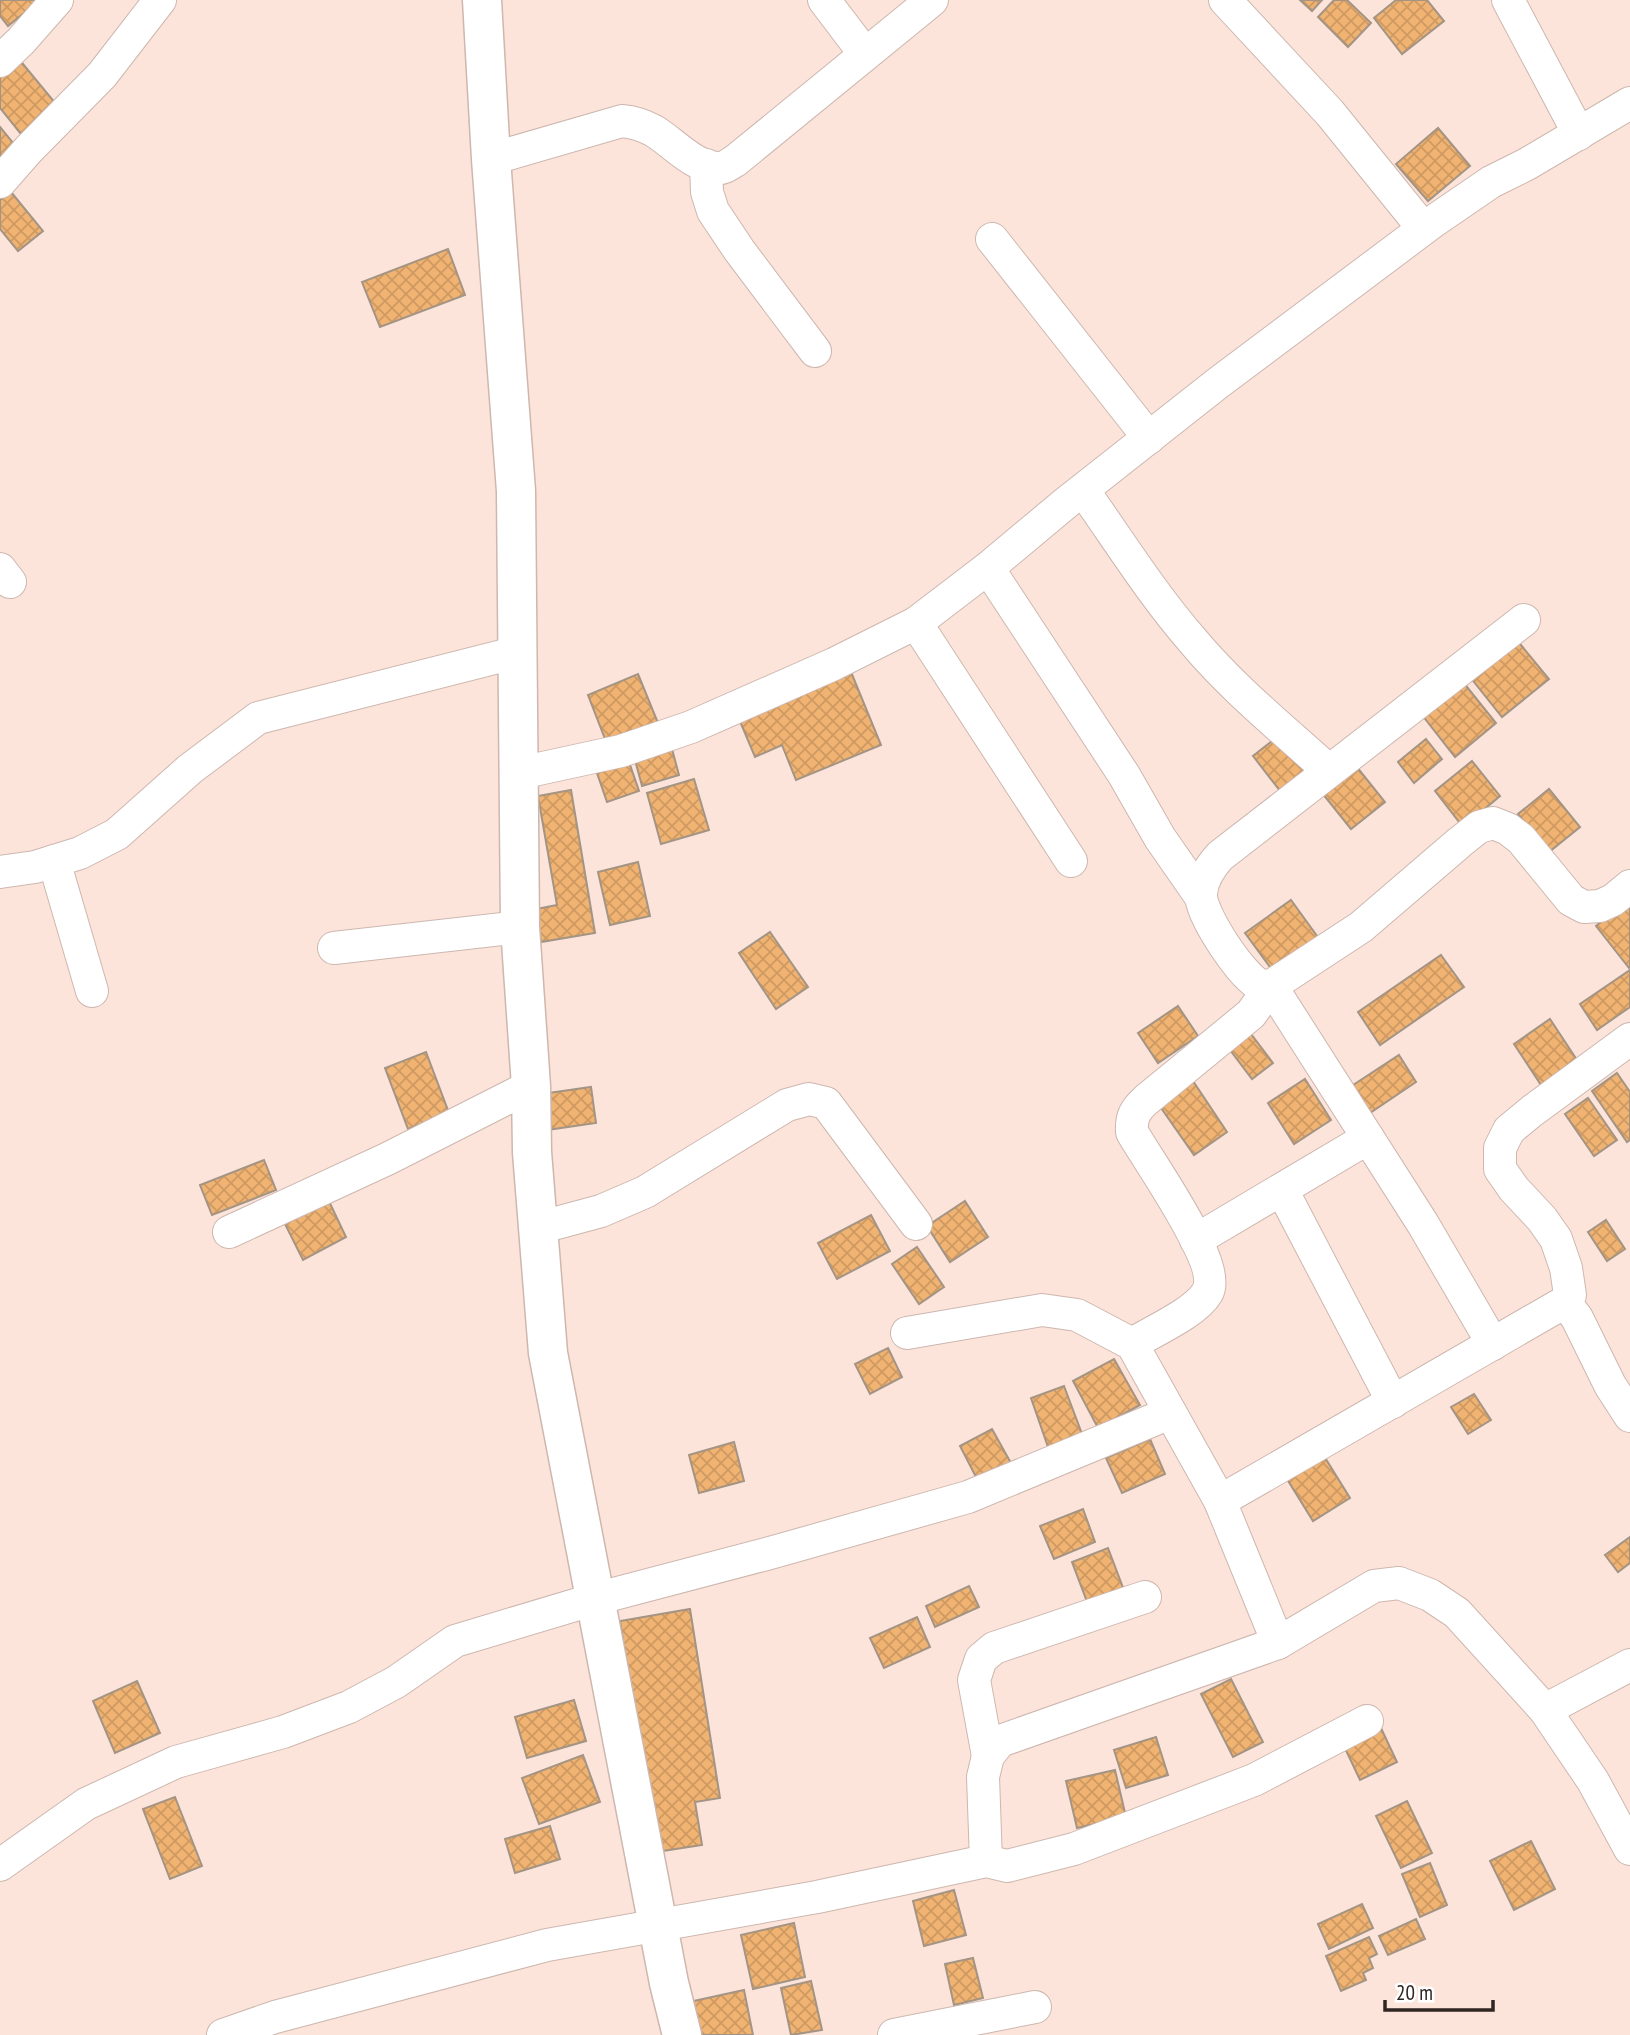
<svg xmlns="http://www.w3.org/2000/svg" width="1630" height="2035" viewBox="0 0 1630 2035" font-family="'PT Sans Narrow',sans-serif">
	<style>
		.building { fill: url(#building-cross-hatch); stroke: #a39484; stroke-width: 2 }
		.lines { fill: none; stroke-linecap: round; stroke-linejoin: round }
		.minor-casing { stroke: #cdb7ae; stroke-width: 34 }
		.tertiary-casing { stroke: #cdb7ae; stroke-width: 41 }
		.minor { stroke: #fff; stroke-width: 32 }
		.tertiary { stroke: #fff; stroke-width: 38 }
	</style>
	<defs>
		<pattern id="building-cross-hatch" width="8" height="8" patternUnits="userSpaceOnUse" patternTransform="scale(1.75)"><rect width="8" height="8" fill="#f0b372"/><path d="M0 0l8 8M0 8l8-8" fill="none" stroke="#ce9a62"/></pattern>
	</defs>
	<rect width="100%" height="100%" fill="#fce4db"/>
	<g class="building">
		<polygon points="0,0 40,0 8,26 0,16"/>
		<polygon points="1300,0 1322,0 1312,11"/>
		<polygon points="1334,0 1347,0 1371,23 1348,47 1318,17"/>
		<polygon points="1396,0 1427,0 1444,21 1402,54 1374,18"/>
		<polygon points="18,58 61,110 25,139 0,108 0,73"/>
		<polygon points="0,127 18,149 0,163"/>
		<polygon points="1438,128 1470,166 1428,201 1396,164"/>
		<polygon points="11,192 43,231 18,251 0,229 0,200"/>
		<polygon points="448,249 465,295 380,327 362,282"/>
		<polygon points="1516,639 1549,679 1502,717 1470,677"/>
		<polygon points="851,672 881,745 796,780 782,745 755,757 739,719"/>
		<polygon points="638,674 658,723 607,744 588,695"/>
		<polygon points="1463,682 1496,723 1455,757 1422,715"/>
		<polygon points="1277,737 1309,776 1284,796 1253,756"/>
		<polygon points="1426,739 1442,759 1414,783 1398,762"/>
		<polygon points="672,749 679,775 642,786 635,760"/>
		<polygon points="1472,761 1500,796 1463,827 1435,791"/>
		<polygon points="629,762 639,791 607,802 597,773"/>
		<polygon points="1356,766 1385,802 1351,829 1322,793"/>
		<polygon points="694,779 709,830 661,844 647,793"/>
		<polygon points="1549,789 1580,827 1549,852 1518,814"/>
		<polygon points="571,790 595,933 541,942 536,909 557,905 538,796"/>
		<polygon points="638,862 650,916 610,925 598,872"/>
		<polygon points="1630,899 1630,966 1629,968 1596,926"/>
		<polygon points="1291,900 1320,940 1275,974 1245,933"/>
		<polygon points="770,932 808,987 776,1009 739,953"/>
		<polygon points="1441,955 1464,987 1380,1045 1358,1012"/>
		<polygon points="1630,970 1630,1007 1597,1030 1580,1004"/>
		<polygon points="1178,1006 1198,1036 1158,1063 1138,1033"/>
		<polygon points="1550,1019 1579,1063 1543,1088 1514,1044"/>
		<polygon points="1248,1030 1273,1063 1252,1079 1227,1046"/>
		<polygon points="426,1052 449,1113 408,1129 385,1068"/>
		<polygon points="1399,1055 1416,1082 1361,1119 1344,1091"/>
		<polygon points="1617,1073 1630,1092 1630,1140 1627,1142 1592,1091"/>
		<polygon points="1305,1079 1331,1120 1294,1144 1268,1103"/>
		<polygon points="1193,1081 1227,1132 1194,1155 1159,1105"/>
		<polygon points="591,1087 596,1123 540,1131 534,1095"/>
		<polygon points="1588,1098 1617,1140 1594,1156 1565,1114"/>
		<polygon points="264,1160 276,1190 212,1215 200,1185"/>
		<polygon points="326,1195 346,1237 303,1260 282,1218"/>
		<polygon points="965,1201 988,1237 950,1262 927,1226"/>
		<polygon points="871,1215 890,1251 837,1279 818,1243"/>
		<polygon points="1606,1220 1625,1249 1607,1261 1588,1232"/>
		<polygon points="917,1247 944,1287 919,1304 892,1264"/>
		<polygon points="888,1348 902,1377 870,1394 855,1364"/>
		<polygon points="1114,1359 1140,1405 1098,1428 1073,1381"/>
		<polygon points="1064,1386 1082,1434 1048,1447 1031,1398"/>
		<polygon points="1474,1394 1491,1420 1468,1434 1451,1407"/>
		<polygon points="992,1429 1011,1463 978,1481 960,1446"/>
		<polygon points="1150,1439 1165,1474 1122,1493 1106,1458"/>
		<polygon points="734,1442 744,1481 699,1493 689,1455"/>
		<polygon points="1324,1456 1350,1498 1313,1521 1287,1479"/>
		<polygon points="1083,1509 1095,1542 1054,1559 1040,1526"/>
		<polygon points="1630,1537 1630,1563 1618,1572 1605,1555"/>
		<polygon points="1108,1548 1125,1593 1089,1607 1072,1562"/>
		<polygon points="969,1586 979,1607 935,1627 926,1606"/>
		<polygon points="690,1609 720,1798 695,1802 702,1845 656,1852 620,1621"/>
		<polygon points="917,1617 930,1647 884,1668 870,1638"/>
		<polygon points="1231,1679 1263,1742 1233,1757 1201,1694"/>
		<polygon points="137,1681 160,1733 115,1753 93,1701"/>
		<polygon points="574,1700 586,1741 527,1758 515,1717"/>
		<polygon points="1380,1726 1397,1762 1360,1780 1343,1744"/>
		<polygon points="1156,1737 1168,1775 1126,1788 1114,1750"/>
		<polygon points="583,1755 600,1802 539,1824 522,1778"/>
		<polygon points="1115,1770 1126,1817 1077,1828 1066,1781"/>
		<polygon points="175,1797 202,1866 170,1879 143,1809"/>
		<polygon points="1407,1801 1432,1853 1401,1868 1376,1816"/>
		<polygon points="550,1826 560,1859 515,1873 505,1839"/>
		<polygon points="1531,1841 1555,1889 1514,1910 1490,1861"/>
		<polygon points="1430,1863 1447,1905 1420,1917 1402,1874"/>
		<polygon points="954,1890 966,1935 924,1946 913,1901"/>
		<polygon points="1362,1904 1373,1928 1329,1949 1318,1924"/>
		<polygon points="1416,1919 1425,1939 1388,1955 1379,1936"/>
		<polygon points="794,1923 805,1977 753,1989 741,1935"/>
		<polygon points="1369,1937 1377,1954 1369,1958 1373,1968 1363,1973 1366,1980 1341,1991 1326,1956"/>
		<polygon points="973,1958 983,1998 954,2005 945,1964"/>
		<polygon points="811,1981 822,2030 791,2035 781,1988"/>
		<polygon points="744,1990 753,2035 695,2035 689,2002"/>
	</g>
	<g class="lines">
		<g class="minor-casing">
			<g id="minor">
				<polyline points="824,0 865,54"/>
				<polyline points="1225,0 1330,113 1423,228"/>
				<polyline points="1508,0 1579,134"/>
				<polyline points="0,61 21,41 57,0"/>
				<path d="M 491,159 L 622,121 C 634,122 643,125 654,131 C 674,143 695,169 721,168 C 725,168 731,163 735,161 L 932,0"/>
				<polyline points="706,165 707,192 713,211 739,250 815,351"/>
				<polyline points="0,182 29,149 102,75 160,0"/>
				<polyline points="992,239 1149,438"/>
				<path d="M 1083,490 C 1119,541 1152,594 1193,641 C 1233,689 1283,729 1329,771"/>
				<polyline points="988,568 1124,775 1160,838 1201,897"/>
				<polyline points="0,569 10,582"/>
				<path d="M 1524,620 L 1220,856 C 1210,867 1202,879 1201,894 C 1200,914 1242,977 1260,985 C 1261,985 1270,986 1271,986 L 1361,927 L 1460,842 L 1479,827 L 1493,823 L 1508,829 L 1521,839 L 1571,900 L 1584,907 L 1600,906 L 1613,900 L 1630,886"/>
				<polyline points="916,623 1071,861"/>
				<polyline points="520,773 621,751 691,727 834,664 916,623 988,568 1067,502 1218,383 1434,221 1491,182 1527,164 1630,103"/>
				<polyline points="54,861 92,991"/>
				<polyline points="0,872 35,867 80,853 117,834 190,769 258,718 518,652"/>
				<polyline points="334,948 520,927"/>
				<polyline points="1282,1190 1393,1402"/>
				<polyline points="538,1228 601,1211 645,1192 787,1105 809,1099 826,1103 916,1224"/>
				<polyline points="229,1232 387,1159 531,1086"/>
				<polyline points="1196,1240 1368,1138"/>
				<polyline points="1565,1302 1570,1295 1566,1268 1556,1239 1542,1219 1514,1189 1500,1169 1500,1148 1509,1130 1532,1111 1630,1039"/>
				<polyline points="907,1333 1042,1310 1077,1315 1132,1344 1220,1501"/>
				<path d="M 1132,1344 C 1153,1331 1195,1313 1207,1293 C 1224,1265 1148,1161 1132,1132 C 1131,1117 1135,1110 1146,1100 L 1251,1014 L 1271,986 L 1423,1224 L 1493,1344"/>
				<polyline points="1278,1643 1374,1586 1399,1583 1430,1595 1457,1613 1545,1710 1593,1781 1630,1849"/>
				<polyline points="1545,1710 1630,1665"/>
				<polyline points="988,1756 974,1680 981,1659 994,1648 1145,1597"/>
				<polyline points="986,1861 983,1777 988,1756 1000,1741 1278,1643 1220,1501 1565,1302 1577,1318 1610,1385 1630,1416"/>
				<polyline points="0,1865 86,1804 176,1762 283,1732 349,1707 396,1682 455,1641 595,1599 770,1553 968,1497 1170,1413"/>
				<polyline points="223,2035 275,2017 547,1945 817,1897 986,1861 1007,1866 1074,1849 1254,1780 1367,1721"/>
				<polyline points="894,2035 1035,2007"/>
			</g>
		</g>
		<g class="tertiary-casing">
			<polyline id="tertiary" points="482,0 491,159 516,491 520,927 531,1086 532,1152 548,1353 669,1983 682,2035"/>
		</g>
		<use href="#minor" class="minor"/>
		<use href="#tertiary" class="tertiary"/>
	</g>
	<path d="M1385 2000v10h108v-10" fill="none" stroke="#2f2623" stroke-width="3.5"/>
	<text x="1396" y="2000" font-size="21" fill="#2f2623" stroke="#ffffff" stroke-width="5" paint-order="stroke">20 m</text>
</svg>
